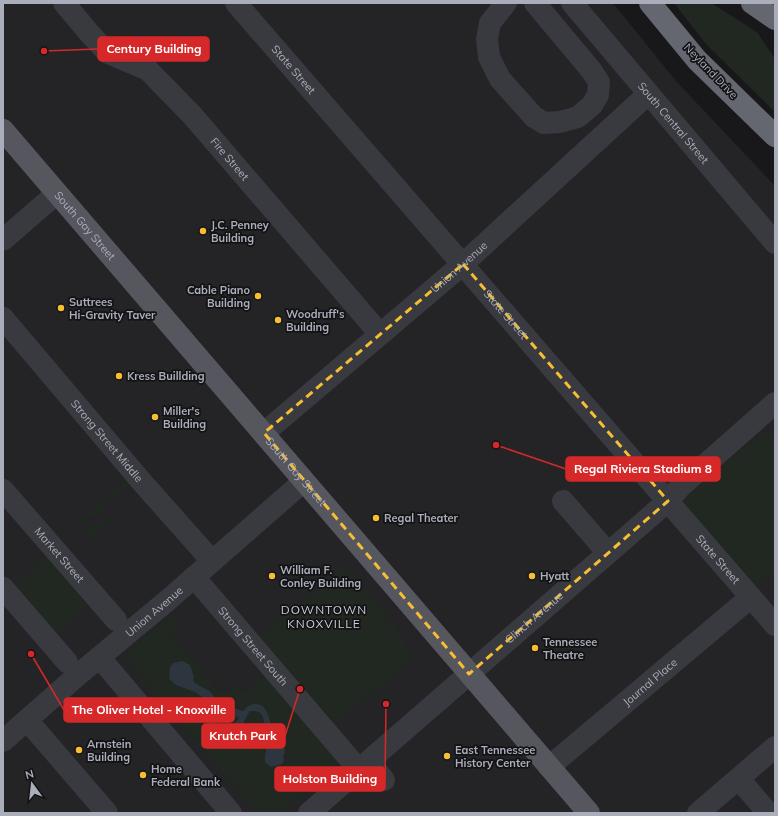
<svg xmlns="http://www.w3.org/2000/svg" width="778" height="816" viewBox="0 0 778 816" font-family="Mulish,sans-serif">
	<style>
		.built { fill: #242427 }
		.green { fill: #202821 }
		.water { fill: #2d363f; fill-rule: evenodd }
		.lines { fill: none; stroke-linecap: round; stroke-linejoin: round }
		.minor { stroke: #393a3f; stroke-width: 22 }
		.major { stroke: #55565e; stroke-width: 22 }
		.highway { stroke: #656770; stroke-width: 22 }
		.marked { fill: none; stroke: #f7be33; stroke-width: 3; stroke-dasharray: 8 5; stroke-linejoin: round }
		.poi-dot { fill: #f7be33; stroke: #131315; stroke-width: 1.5 }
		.labels { text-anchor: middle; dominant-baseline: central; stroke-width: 3.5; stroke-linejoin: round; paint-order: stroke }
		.street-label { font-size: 11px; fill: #aaaeba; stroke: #131315 }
		.poi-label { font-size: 11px; font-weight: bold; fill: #aaaeba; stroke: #131315; text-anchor: start }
		.neighbourhood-label { font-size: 12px; letter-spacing: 1px; fill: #cbcdd6; stroke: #131315 }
		.leader { fill: none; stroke: #d62828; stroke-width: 1.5 }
		.callout-dot { fill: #d62828; stroke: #131315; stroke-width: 1.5 }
		.callout { fill: #d62828; stroke: #d62828; stroke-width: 1.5 }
		.callout-label { font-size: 12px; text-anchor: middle; font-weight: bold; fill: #fff }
	</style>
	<rect width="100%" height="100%" fill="#18181a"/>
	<polygon class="built" points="3,3 613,3 676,81 775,186 775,813 3,813"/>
	<g class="green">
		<polygon points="674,3 711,3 757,32 775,59 775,112 706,44"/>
		<polygon points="764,431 775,443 775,569 754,589 680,503"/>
		<path d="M 127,479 L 130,481 C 125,486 126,490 124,493 C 121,496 111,497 107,498 L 102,513 C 99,514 96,514 93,516 C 83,520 89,529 74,525 Z"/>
		<polygon points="108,518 115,518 87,541 86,533 91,528 93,523 101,522"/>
		<polygon points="47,555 90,604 56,634 13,585"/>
		<path d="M 343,565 L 406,640 L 404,643 L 415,657 L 331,728 L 344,758 L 281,813 L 257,813 L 123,656 L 173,613 C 184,625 181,629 170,638 L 223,695 C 232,688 234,686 244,694 L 276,664 L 255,640 Z"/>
	</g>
	<path class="water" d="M 182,661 L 190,665 L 194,677 L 193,681 C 208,694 212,685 218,708 L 230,707 L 243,711 C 247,707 249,704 256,704 C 269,704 270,725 274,734 C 278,743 289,744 283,757 L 284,761 L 282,764 L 271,767 L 265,762 C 264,755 267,750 267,743 C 267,737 266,732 265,727 C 263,716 263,710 250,711 C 242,724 237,739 221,744 L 217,741 L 215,734 L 209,733 L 207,727 L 211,712 L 209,711 L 202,697 L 195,692 L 176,685 L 169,679 L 170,667 L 173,663 ZM 218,714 L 225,716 L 230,716 L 234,720 L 236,716 L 239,718 L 227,734 L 224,736 L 219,729 L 215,729 L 213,726 Z"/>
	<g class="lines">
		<g class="minor">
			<path id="s1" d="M 64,3 L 90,34 L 108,53 L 148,70 L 192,115 L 380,334"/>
			<path id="s2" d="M 236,3 L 775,625"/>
			<polyline points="506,3 490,23 487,39 489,57 500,79 534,117 544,123 560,122 578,117 592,105 598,95 599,82 591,70 535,3"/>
			<path id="s3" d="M 572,3 L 775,243"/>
			<polyline points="3,240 57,193"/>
			<path id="s4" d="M 3,318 L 141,481 L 212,561"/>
			<path id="s5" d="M 264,433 L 463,264 L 648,94"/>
			<path id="s6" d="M 3,490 L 116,620"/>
			<polyline points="563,501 608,553"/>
			<path id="s7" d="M 194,577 L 359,770"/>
			<polyline points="3,588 67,662"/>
			<polyline points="100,658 231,813"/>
			<polyline points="27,720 107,813"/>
			<path id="s8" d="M 3,741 L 78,675 L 168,600 L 304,481"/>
			<polyline points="369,762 384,780"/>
			<path id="s9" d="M 549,767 L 751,597"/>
			<polyline points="739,779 768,813"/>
			<path id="s10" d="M 309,813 L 668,501 L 680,487 L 775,403"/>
			<polyline points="698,813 775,747"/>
		</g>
		<path class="major" id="s11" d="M 3,130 L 589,813"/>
		<g class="highway">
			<polyline points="650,3 697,60 775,136"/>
			<polyline points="752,3 775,19"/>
		</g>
	</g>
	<path class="marked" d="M 463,264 L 668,501 L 469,674 L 264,433 Z"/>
	<g class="poi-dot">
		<circle cx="203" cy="231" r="4"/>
		<circle cx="258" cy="296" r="4"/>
		<circle cx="61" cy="308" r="4"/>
		<circle cx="278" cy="320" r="4"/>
		<circle cx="119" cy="376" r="4"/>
		<circle cx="155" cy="417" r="4"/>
		<circle cx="376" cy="518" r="4"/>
		<circle cx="272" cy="576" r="4"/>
		<circle cx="532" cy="576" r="4"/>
		<circle cx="535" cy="648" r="4"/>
		<circle cx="79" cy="750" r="4"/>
		<circle cx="447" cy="756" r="4"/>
		<circle cx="143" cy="775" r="4"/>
	</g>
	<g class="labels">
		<g class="street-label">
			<text stroke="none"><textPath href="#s2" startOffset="88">State Street</textPath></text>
			<text transform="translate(711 71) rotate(46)">Neyland Drive</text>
			<text stroke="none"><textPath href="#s3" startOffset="157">South Central Street</textPath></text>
			<text stroke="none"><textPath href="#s1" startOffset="231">Fire Street</textPath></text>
			<text stroke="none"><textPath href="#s11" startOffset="126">South Gay Street</textPath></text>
			<text stroke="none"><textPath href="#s5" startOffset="256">Union Avenue</textPath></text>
			<text stroke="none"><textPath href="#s2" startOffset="412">State Street</textPath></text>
			<text stroke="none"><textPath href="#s4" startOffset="161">Strong Street Middle</textPath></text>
			<text stroke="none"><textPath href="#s11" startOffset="450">South Gay Street</textPath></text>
			<text stroke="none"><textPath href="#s6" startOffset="86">Market Street</textPath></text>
			<text stroke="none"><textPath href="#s2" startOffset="736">State Street</textPath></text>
			<text stroke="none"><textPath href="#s8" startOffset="199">Union Avenue</textPath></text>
			<text stroke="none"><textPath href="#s10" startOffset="298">Clinch Avenue</textPath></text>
			<text stroke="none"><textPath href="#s7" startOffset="91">Strong Street South</textPath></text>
			<text stroke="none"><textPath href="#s9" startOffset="132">Journal Place</textPath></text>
		</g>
		<g class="poi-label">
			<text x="211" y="225">J.C. Penney<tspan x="211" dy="13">Building</tspan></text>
			<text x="250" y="290" text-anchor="end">Cable Piano<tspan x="250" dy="13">Building</tspan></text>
			<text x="69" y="302">Suttrees<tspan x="69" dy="13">Hi-Gravity Taver</tspan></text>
			<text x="286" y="314">Woodruff's<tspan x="286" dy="13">Building</tspan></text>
			<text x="127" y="376">Kress Buillding</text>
			<text x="163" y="411">Miller's<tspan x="163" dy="13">Building</tspan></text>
			<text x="384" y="518">Regal Theater</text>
			<text x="280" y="570">William F.<tspan x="280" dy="13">Conley Building</tspan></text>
			<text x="540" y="576">Hyatt</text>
			<text x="543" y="642">Tennessee<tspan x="543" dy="13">Theatre</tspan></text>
			<text x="87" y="744">Arnstein<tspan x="87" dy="13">Building</tspan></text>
			<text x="455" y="750">East Tennessee<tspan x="455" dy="13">History Center</tspan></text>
			<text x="151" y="769">Home<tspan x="151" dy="13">Federal Bank</tspan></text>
		</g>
		<g class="neighbourhood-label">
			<text x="324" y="609">DOWNTOWN<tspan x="324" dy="14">KNOXVILLE</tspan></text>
		</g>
	</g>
	<path class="leader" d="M44 51L98 49M496 445L566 469M31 654L64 710M300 689L285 736M386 704L385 779"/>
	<g class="callout-dot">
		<circle cx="44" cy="51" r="4"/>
		<circle cx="496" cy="445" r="4"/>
		<circle cx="31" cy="654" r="4"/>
		<circle cx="300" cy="689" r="4"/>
		<circle cx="386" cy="704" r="4"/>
	</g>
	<g class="callout">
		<rect x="98" y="37" width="111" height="24" rx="4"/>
		<rect x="566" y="457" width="154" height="24" rx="4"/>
		<rect x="64" y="698" width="170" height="24" rx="4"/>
		<rect x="202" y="724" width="83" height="24" rx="4"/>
		<rect x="275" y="767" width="110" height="24" rx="4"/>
	</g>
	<g class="callout-label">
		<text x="154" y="53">Century Building</text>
		<text x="643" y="473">Regal Riviera Stadium 8</text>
		<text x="149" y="714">The Oliver Hotel - Knoxville</text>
		<text x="243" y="740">Krutch Park</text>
		<text x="330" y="783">Holston Building</text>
	</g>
	<rect width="778" height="816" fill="none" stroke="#aaaeba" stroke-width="8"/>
	<g transform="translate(32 784) rotate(345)" stroke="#131315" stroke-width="3" paint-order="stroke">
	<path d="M0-3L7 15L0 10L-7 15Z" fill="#aaaeba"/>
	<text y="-6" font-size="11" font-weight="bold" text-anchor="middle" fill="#aaaeba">N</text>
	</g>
</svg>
